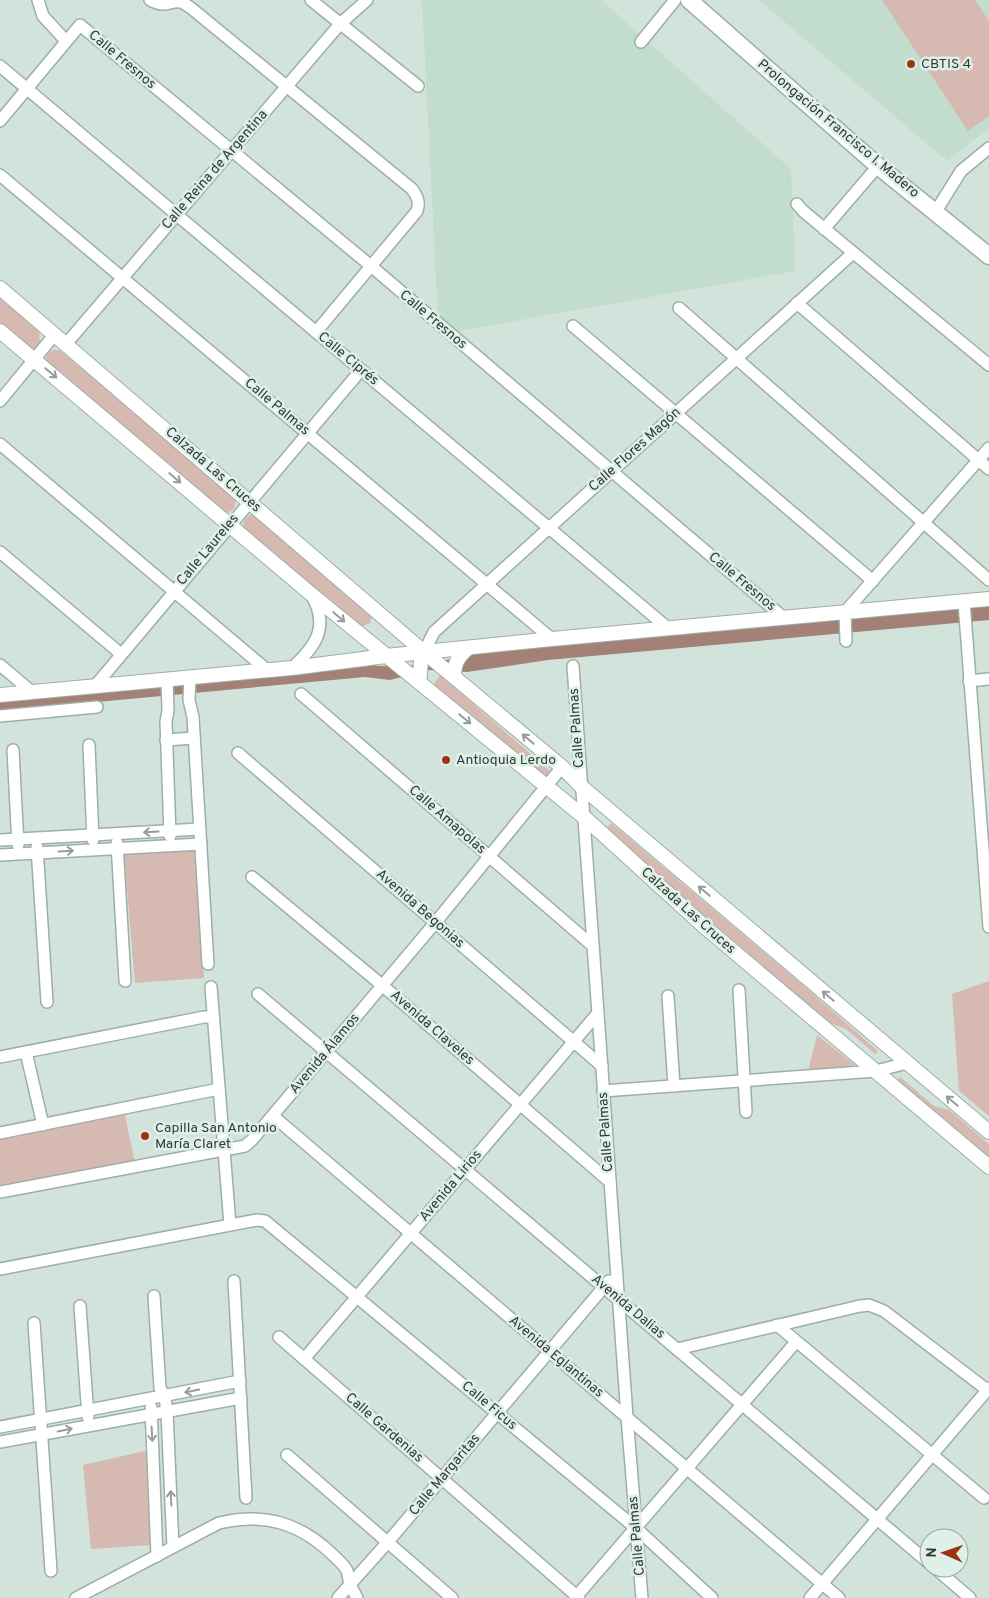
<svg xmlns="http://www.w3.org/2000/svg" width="989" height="1598" viewBox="0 0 989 1598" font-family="Overpass,sans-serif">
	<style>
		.built { fill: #c2dcce }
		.green { fill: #d6b9b1 }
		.water { fill: #a38177 }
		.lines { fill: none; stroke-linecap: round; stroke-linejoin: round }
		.minor-casing { stroke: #9dafa6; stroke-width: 14 }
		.tertiary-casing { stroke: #9dafa6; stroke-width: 16 }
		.secondary-casing { stroke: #9dafa6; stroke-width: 19 }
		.minor { stroke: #fff; stroke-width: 11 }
		.tertiary { stroke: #fff; stroke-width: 14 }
		.secondary { stroke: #fff; stroke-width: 16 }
		.oneway { stroke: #989c9a }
		.poi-dot { fill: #9b3511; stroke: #def0e7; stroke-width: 2 }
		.labels { text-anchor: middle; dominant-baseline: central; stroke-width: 5; stroke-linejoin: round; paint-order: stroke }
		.street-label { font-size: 14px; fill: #313935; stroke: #def0e7 }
		.poi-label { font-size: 14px; fill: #313935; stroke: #def0e7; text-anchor: start }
	</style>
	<rect width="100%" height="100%" fill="#d1e3da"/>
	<g class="built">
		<polygon points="422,0 601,0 791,169 795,271 453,332 438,319"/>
		<polygon points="759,0 989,0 989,128 947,161"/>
	</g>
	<g class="green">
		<polygon points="882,0 975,0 989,21 989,116 968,131"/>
		<polygon points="0,297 39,330 40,344 35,349 29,349 0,329"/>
		<polygon points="53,350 59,350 233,493 236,500 234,509 227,513 222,513 45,361 47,355"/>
		<path d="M 252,514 L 259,514 L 372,616 L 370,623 L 361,627 L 244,532 C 242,523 243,519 252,514 Z"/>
		<polygon points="440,675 550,771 543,779 434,684"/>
		<polygon points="611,823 805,987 878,1051 875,1054 846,1029 830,1023 607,834 605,830"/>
		<polygon points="194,848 204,978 135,983 124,854"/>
		<polygon points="989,981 989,1116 959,1091 952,994"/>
		<polygon points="817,1035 855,1065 808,1072"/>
		<polygon points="900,1077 934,1106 949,1110 989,1144 989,1160 897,1081"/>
		<polygon points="124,1111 135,1163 0,1189 0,1135"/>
		<polygon points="150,1450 154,1525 150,1545 91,1549 83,1465"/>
	</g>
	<polygon class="water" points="989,606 989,620 548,660 467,672 429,670 390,680 365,677 0,711 0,700 368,663 378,666 427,665 474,653 548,645"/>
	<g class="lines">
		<g class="minor-casing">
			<g id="minor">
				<polyline points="38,0 43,16 66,41"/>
				<path d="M 150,0 C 167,9 169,0 181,2 C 184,3 188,6 191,8 L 412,189 C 417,196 420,202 417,211 L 316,332"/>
				<polyline points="311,0 418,86"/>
				<polyline points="641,42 675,0"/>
				<polyline points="0,66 669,629"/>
				<polyline points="0,121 80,25 371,266 784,618"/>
				<polyline points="0,175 552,639"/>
				<polyline points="797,204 803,211 989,365"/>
				<polyline points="936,211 961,171 989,148"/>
				<polyline points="824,229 878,166"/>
				<polyline points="797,303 989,469"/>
				<polyline points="679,308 989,580"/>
				<polyline points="573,326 873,581"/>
				<polyline points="66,344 340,24 367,0"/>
				<polyline points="0,401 55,334"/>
				<polyline points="0,444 267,670"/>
				<polyline points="0,552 121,654"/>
				<polyline points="964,602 989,927"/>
				<polyline points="846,641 845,612 989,448"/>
				<polyline points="424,652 434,632 853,253"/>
				<polyline points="0,665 32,692"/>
				<polyline points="573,666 627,1417 642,1598"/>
				<path d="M 292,668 C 315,647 329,628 313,598"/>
				<polyline points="190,677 189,700 193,717 208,964"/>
				<polyline points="167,679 168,711 166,721 170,836"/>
				<polyline points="969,681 989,679"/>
				<polyline points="95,686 361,370"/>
				<polyline points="301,694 593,946"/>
				<polyline points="0,716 97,707"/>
				<polyline points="166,740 194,738"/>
				<polyline points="89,745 93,840"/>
				<polyline points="13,750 18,845"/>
				<polyline points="238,753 602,1066"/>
				<polyline points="0,840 200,829"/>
				<polyline points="117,843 125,981"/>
				<polyline points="37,847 47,1002"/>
				<polyline points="0,855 201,844"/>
				<polyline points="252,877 383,986 610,1182"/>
				<polyline points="211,987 230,1225"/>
				<polyline points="739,990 746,1112"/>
				<polyline points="258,994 929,1563"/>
				<polyline points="668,996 674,1086"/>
				<polyline points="26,1052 43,1125"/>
				<polyline points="0,1057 204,1017 213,1017"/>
				<polyline points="603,1091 876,1071 907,1063"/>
				<polyline points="273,1116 839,1598"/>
				<polyline points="0,1133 219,1089"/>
				<polyline points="0,1192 245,1146 252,1140 435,923 562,767"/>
				<polyline points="0,1269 257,1220 265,1221 637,1529 712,1598"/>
				<polyline points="234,1281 246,1498"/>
				<polyline points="154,1296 160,1388 165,1397 167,1412 173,1547"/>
				<polyline points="80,1306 88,1417"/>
				<polyline points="34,1323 51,1571"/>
				<polyline points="777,1325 984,1498"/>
				<polyline points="279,1337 579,1598"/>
				<polyline points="677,1349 860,1306 869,1305 884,1311 987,1390"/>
				<polyline points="304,1359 598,1013"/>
				<polyline points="151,1407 157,1556"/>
				<polyline points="0,1427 240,1381"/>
				<polyline points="0,1442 241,1398"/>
				<polyline points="287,1455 452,1598"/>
				<polyline points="935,1568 970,1598"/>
				<path d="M 76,1598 L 219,1523 C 264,1512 300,1523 333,1555 C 337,1559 343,1564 346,1569 C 349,1573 348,1580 350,1584 C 352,1589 355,1594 357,1598"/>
				<polyline points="338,1598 387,1543 609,1281"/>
				<polyline points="575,1598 796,1342"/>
				<polyline points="810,1598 989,1388"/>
			</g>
		</g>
		<g class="tertiary-casing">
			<g id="tertiary">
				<polyline points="0,288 424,652 562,767 582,787 989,1132"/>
				<polyline points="0,331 311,594 584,817 706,928 989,1167"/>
				<path d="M 454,677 C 454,663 458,657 468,648"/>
				<polyline points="419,682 421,662 424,652"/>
				<polyline points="0,695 292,668 386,656 552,639 989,599"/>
			</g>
		</g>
		<g class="secondary-casing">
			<polyline id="secondary" points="689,0 878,166 989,256"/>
		</g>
		<use href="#minor" class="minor"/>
		<use href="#tertiary" class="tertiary"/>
		<use href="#secondary" class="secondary"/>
	</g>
	<defs><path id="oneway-shaft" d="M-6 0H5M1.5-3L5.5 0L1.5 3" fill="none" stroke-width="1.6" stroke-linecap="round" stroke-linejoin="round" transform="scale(1.25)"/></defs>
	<g class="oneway">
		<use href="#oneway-shaft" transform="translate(51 373) rotate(40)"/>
		<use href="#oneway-shaft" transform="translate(175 478) rotate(40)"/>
		<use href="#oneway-shaft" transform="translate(339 617) rotate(40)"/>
		<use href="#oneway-shaft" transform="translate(465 719) rotate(39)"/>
		<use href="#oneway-shaft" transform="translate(528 739) rotate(-140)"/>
		<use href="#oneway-shaft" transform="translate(151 832) rotate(177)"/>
		<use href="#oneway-shaft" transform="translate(66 851) rotate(-3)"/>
		<use href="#oneway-shaft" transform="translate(704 891) rotate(-140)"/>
		<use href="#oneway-shaft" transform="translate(828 996) rotate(-140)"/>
		<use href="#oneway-shaft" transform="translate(952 1101) rotate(-140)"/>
		<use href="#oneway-shaft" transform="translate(192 1391) rotate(168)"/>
		<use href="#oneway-shaft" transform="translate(65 1430) rotate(-11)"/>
		<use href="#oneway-shaft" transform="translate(152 1434) rotate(87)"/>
		<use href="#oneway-shaft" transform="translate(171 1498) rotate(-93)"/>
	</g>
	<g class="poi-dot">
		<circle cx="911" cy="64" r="5"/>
		<circle cx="446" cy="760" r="5"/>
		<circle cx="145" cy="1136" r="5"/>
	</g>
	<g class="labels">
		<g class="street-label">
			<text transform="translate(122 60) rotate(40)">Calle Fresnos</text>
			<text transform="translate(838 129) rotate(40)">Prolongación Francisco I. Madero</text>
			<text transform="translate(215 170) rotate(-49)">Calle Reina de Argentina</text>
			<text transform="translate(433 320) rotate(40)">Calle Fresnos</text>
			<text transform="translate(348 359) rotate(40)">Calle Ciprés</text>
			<text transform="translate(277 407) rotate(40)">Calle Palmas</text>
			<text transform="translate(635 450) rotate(-42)">Calle Flores Magón</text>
			<text transform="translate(213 470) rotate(41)">Calzada Las Cruces</text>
			<text transform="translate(208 550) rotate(-50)">Calle Laureles</text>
			<text transform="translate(742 582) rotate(40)">Calle Fresnos</text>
			<text transform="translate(577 728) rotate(-94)">Calle Palmas</text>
			<text transform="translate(447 820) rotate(41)">Calle Amapolas</text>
			<text transform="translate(420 909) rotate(41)">Avenida Begonias</text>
			<text transform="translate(688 911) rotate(42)">Calzada Las Cruces</text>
			<text transform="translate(432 1028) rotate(41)">Avenida Claveles</text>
			<text transform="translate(325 1054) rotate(-50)">Avenida Álamos</text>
			<text transform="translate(606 1132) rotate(-94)">Calle Palmas</text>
			<text transform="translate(451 1186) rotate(-50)">Avenida Lirios</text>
			<text transform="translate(628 1307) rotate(40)">Avenida Dalias</text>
			<text transform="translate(556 1357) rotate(40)">Avenida Eglantinas</text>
			<text transform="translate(489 1406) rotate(40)">Calle Ficus</text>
			<text transform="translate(384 1428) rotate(41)">Calle Gardenias</text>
			<text transform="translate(445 1475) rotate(-50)">Calle Margaritas</text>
			<text transform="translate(637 1536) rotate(-95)">Calle Palmas</text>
		</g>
		<g class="poi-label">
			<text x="921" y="64">CBTIS 4</text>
			<text x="456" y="760">Antioquia Lerdo</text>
			<text x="155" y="1128">Capilla San Antonio<tspan x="155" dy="16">María Claret</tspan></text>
		</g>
	</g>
	<g transform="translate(944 1553) rotate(272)"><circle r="24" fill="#def0e7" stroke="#99a7a0"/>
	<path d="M0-4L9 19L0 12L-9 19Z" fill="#9b3511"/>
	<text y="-8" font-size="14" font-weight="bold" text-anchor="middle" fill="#313935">N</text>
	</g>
</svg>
